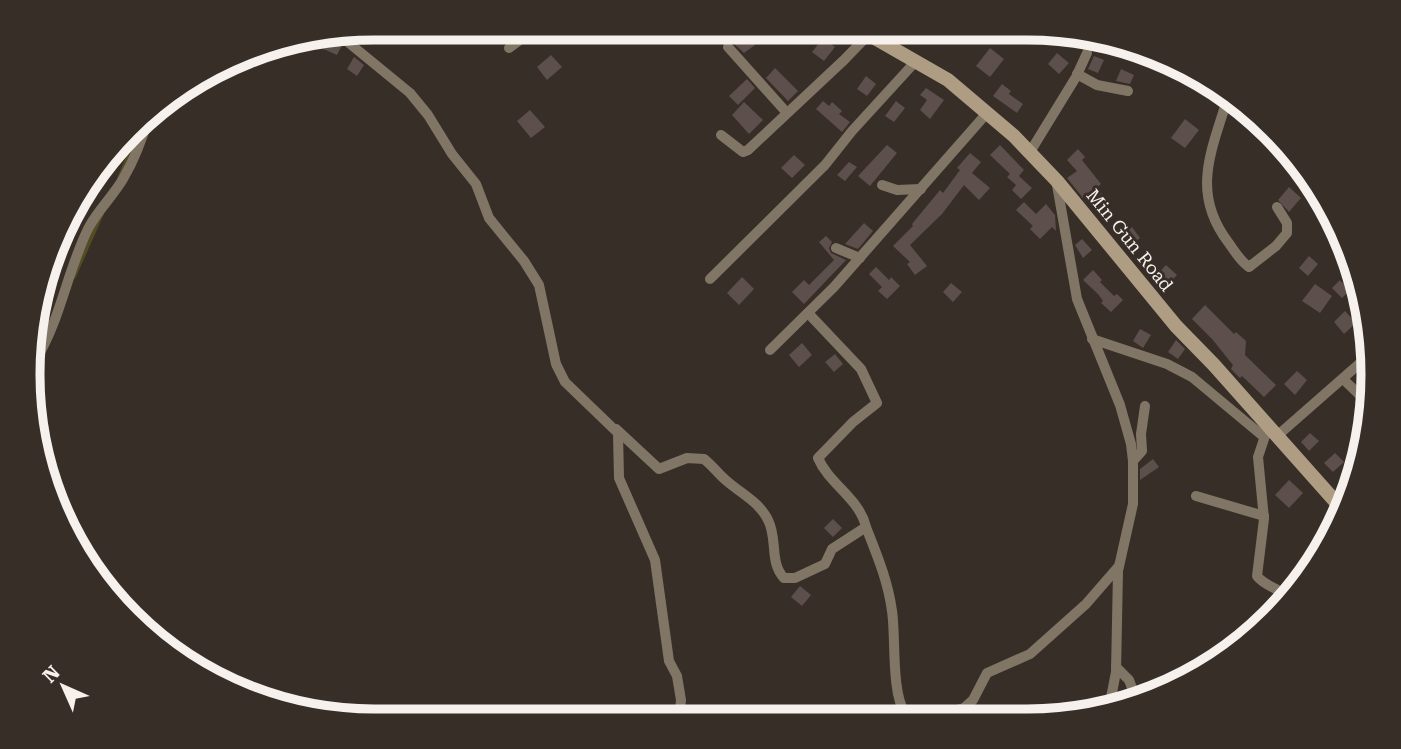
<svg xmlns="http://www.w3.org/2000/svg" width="1401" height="749" viewBox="0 0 1401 749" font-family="'Roboto Serif',serif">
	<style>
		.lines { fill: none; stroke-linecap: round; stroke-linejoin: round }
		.stream { stroke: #544d21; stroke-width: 3.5 }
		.building { fill: #5c4f4c }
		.street { stroke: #817665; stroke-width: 10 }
		.secondary { stroke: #ae9d82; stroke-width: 14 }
		.labels { text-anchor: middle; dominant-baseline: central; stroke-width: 6; stroke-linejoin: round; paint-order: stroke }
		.street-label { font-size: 18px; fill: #f7f1ed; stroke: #372e27 }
		.rim { fill: none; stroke: #f7f1ed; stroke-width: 9 }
	</style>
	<rect width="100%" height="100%" fill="#372e27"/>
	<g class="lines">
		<g class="stream">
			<polyline points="119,178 135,141 139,126"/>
			<polyline points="74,277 102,214"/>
			<polyline points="36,341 46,330"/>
		</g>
	</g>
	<g class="building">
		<polygon points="743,30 755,45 744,53 730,40"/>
		<polygon points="324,36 341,47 337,55 321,48 322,45 312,38"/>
		<polygon points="823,38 835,47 824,61 812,52"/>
		<polygon points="990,48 1004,59 990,77 976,66"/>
		<polygon points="1057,53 1069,63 1059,74 1048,64"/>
		<polygon points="551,55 562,67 547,80 537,67"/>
		<polygon points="1094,56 1104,60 1098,73 1088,69"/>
		<polygon points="354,57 364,65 357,76 347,69"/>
		<polygon points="775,68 798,91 788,101 766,78"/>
		<polygon points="1121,69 1134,75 1130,84 1116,81"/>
		<polygon points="866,76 876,84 867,96 857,89"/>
		<polygon points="747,79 755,88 738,105 729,96"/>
		<polygon points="1002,84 1011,91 1009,94 1023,104 1017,113 993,96"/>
		<polygon points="926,88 944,100 930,119 920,110 927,100 920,95"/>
		<polygon points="823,101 829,106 832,102 842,111 839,114 850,122 842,132 816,109"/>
		<polygon points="896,101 905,108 894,122 885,116"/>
		<polygon points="744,102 763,120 749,134 732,115"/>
		<polygon points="530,110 545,127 531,138 517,121"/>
		<polygon points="1185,119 1199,130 1185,148 1171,138"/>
		<polygon points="887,145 897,153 870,186 858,176"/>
		<polygon points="1000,145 1024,170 1019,176 1032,188 1021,199 1012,190 1016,185 1007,177 1010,174 990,155"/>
		<polygon points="1078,149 1085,157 1082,160 1101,184 1096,188 1106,198 1100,205 1088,194 1083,198 1067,178 1077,171 1067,160"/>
		<polygon points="970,153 981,162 972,173 990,188 979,200 964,185 942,214 910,245 927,266 915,275 907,264 910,262 893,246 913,226 912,224 940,190 943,193 960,170 957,168"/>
		<polygon points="794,155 805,165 792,178 781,168"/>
		<polygon points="849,162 857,167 845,181 837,175"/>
		<polygon points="1289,187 1301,198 1289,212 1278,200"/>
		<polygon points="1024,202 1036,214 1046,204 1055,215 1056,231 1052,227 1040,239 1030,229 1033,226 1016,210"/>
		<polygon points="864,223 873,231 858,249 845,244"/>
		<polygon points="1132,227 1140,238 1128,247 1120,236"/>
		<polygon points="826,236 832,242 829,248 831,253 846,260 804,304 792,292 804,280 809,285 834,260 819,242"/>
		<polygon points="1082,239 1092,250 1083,258 1075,245"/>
		<polygon points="1309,256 1318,264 1308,276 1299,268"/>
		<polygon points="1166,265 1177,275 1166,287 1155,277"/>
		<polygon points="876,267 889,280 891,277 900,286 887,299 878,291 882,287 869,274"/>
		<polygon points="1356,269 1357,283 1342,298 1332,288 1340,280 1342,283"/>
		<polygon points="1093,270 1102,280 1100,282 1114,296 1117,294 1123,300 1111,312 1101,303 1103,301 1098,294 1083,280"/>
		<polygon points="742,277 754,289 739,305 727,293"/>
		<polygon points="951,283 962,292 953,302 943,292"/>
		<polygon points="1315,284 1332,296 1320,313 1302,301"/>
		<polygon points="1205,305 1234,334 1236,332 1246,341 1245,355 1276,385 1264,397 1242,376 1240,378 1231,369 1233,365 1212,339 1192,319"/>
		<polygon points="1345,311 1356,323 1344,334 1334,322"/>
		<polygon points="1140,329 1151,335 1143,348 1133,341"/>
		<polygon points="1176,340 1185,349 1178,359 1168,352"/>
		<polygon points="802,343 812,355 799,367 789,355"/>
		<polygon points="835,354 843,364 834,372 825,362"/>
		<polygon points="1297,371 1307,380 1295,395 1284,384"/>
		<polygon points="1310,433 1319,441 1309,451 1301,442"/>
		<polygon points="1335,453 1344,462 1333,472 1324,463"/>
		<polygon points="1153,459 1159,467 1140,480 1140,469"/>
		<polygon points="1289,480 1303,493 1289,508 1275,495"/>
		<polygon points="833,519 842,528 833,537 824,528"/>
		<polygon points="800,586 811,595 802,606 791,597"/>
	</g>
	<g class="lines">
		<g class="street">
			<polyline points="338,34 410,93 428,115 452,154 476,184 489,218 524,261 539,285 556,364 565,382 618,433 619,478 655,560 669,661 677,676 681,700 679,719"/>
			<polyline points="728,47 787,113"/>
			<polyline points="509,48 536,28"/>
			<polyline points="1077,74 1097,85 1128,91"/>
			<path d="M 1227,100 C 1211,152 1191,193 1228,242 C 1234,250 1240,261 1249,267 L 1276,246 L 1287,233 L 1287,223 L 1277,207"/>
			<polyline points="721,135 743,152 748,150 844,60 874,29"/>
			<polyline points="1030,152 1076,77 1087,53"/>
			<polyline points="882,185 897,190 921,189"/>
			<polyline points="1057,185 1077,299 1120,405 1131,444 1133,461 1133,504 1118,571 1116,672 1109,708"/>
			<polyline points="836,248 860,258"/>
			<polyline points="710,279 825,165 852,131 916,61"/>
			<polyline points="1092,339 1167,364 1192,377 1264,437"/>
			<polyline points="770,350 834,287 987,113"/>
			<path d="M 35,361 C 61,320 67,270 89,227 C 98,210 113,196 123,179 C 135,159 143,137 149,115"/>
			<polyline points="1343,379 1370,405"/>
			<path d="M 616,429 L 659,469 L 687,458 L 704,459 C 713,466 719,475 728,482 C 742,494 760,503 768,520 C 778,539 769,562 784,578 L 795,578 L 825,564 L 832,549 L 866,527 C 860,499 829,484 818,458 L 853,422 L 877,403 L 861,369 L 808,313"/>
			<path d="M 1266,433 L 1258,457 L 1264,519 L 1257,576 C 1265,587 1281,588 1290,599"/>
			<polyline points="1277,436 1367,357"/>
			<polyline points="1133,461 1142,451 1141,434 1145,406"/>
			<polyline points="1196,496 1264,516"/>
			<path d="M 866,527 C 877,555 888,581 892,611 C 896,637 891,692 905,713 L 915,718 L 932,717 L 964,708 L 973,700 L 987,673 L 1030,654 L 1086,604 L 1119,566"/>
			<polyline points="1116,667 1129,680 1137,701"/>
		</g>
		<polyline class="secondary" points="859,29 948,80 1014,136 1057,181 1176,326 1214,365 1342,509"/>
	</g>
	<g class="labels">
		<g class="street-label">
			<text transform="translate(1130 240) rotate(51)">Min Gun Road</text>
		</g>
	</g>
	<path d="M0 0H1401V749H0ZM374 40H1027A334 334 0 0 1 1361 374V375A334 334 0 0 1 1027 709H374A334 334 0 0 1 40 375V374A334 334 0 0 1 374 40Z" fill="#372e27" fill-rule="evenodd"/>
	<path class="rim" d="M374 40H1027A334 334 0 0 1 1361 374V375A334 334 0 0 1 1027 709H374A334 334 0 0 1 40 375V374A334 334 0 0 1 374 40Z"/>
	<g transform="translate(63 686) rotate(315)" stroke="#372e27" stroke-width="5" paint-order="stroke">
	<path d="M0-5L12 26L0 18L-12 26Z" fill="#f7f1ed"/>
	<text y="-10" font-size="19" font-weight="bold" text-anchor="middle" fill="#f7f1ed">N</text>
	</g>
</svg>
